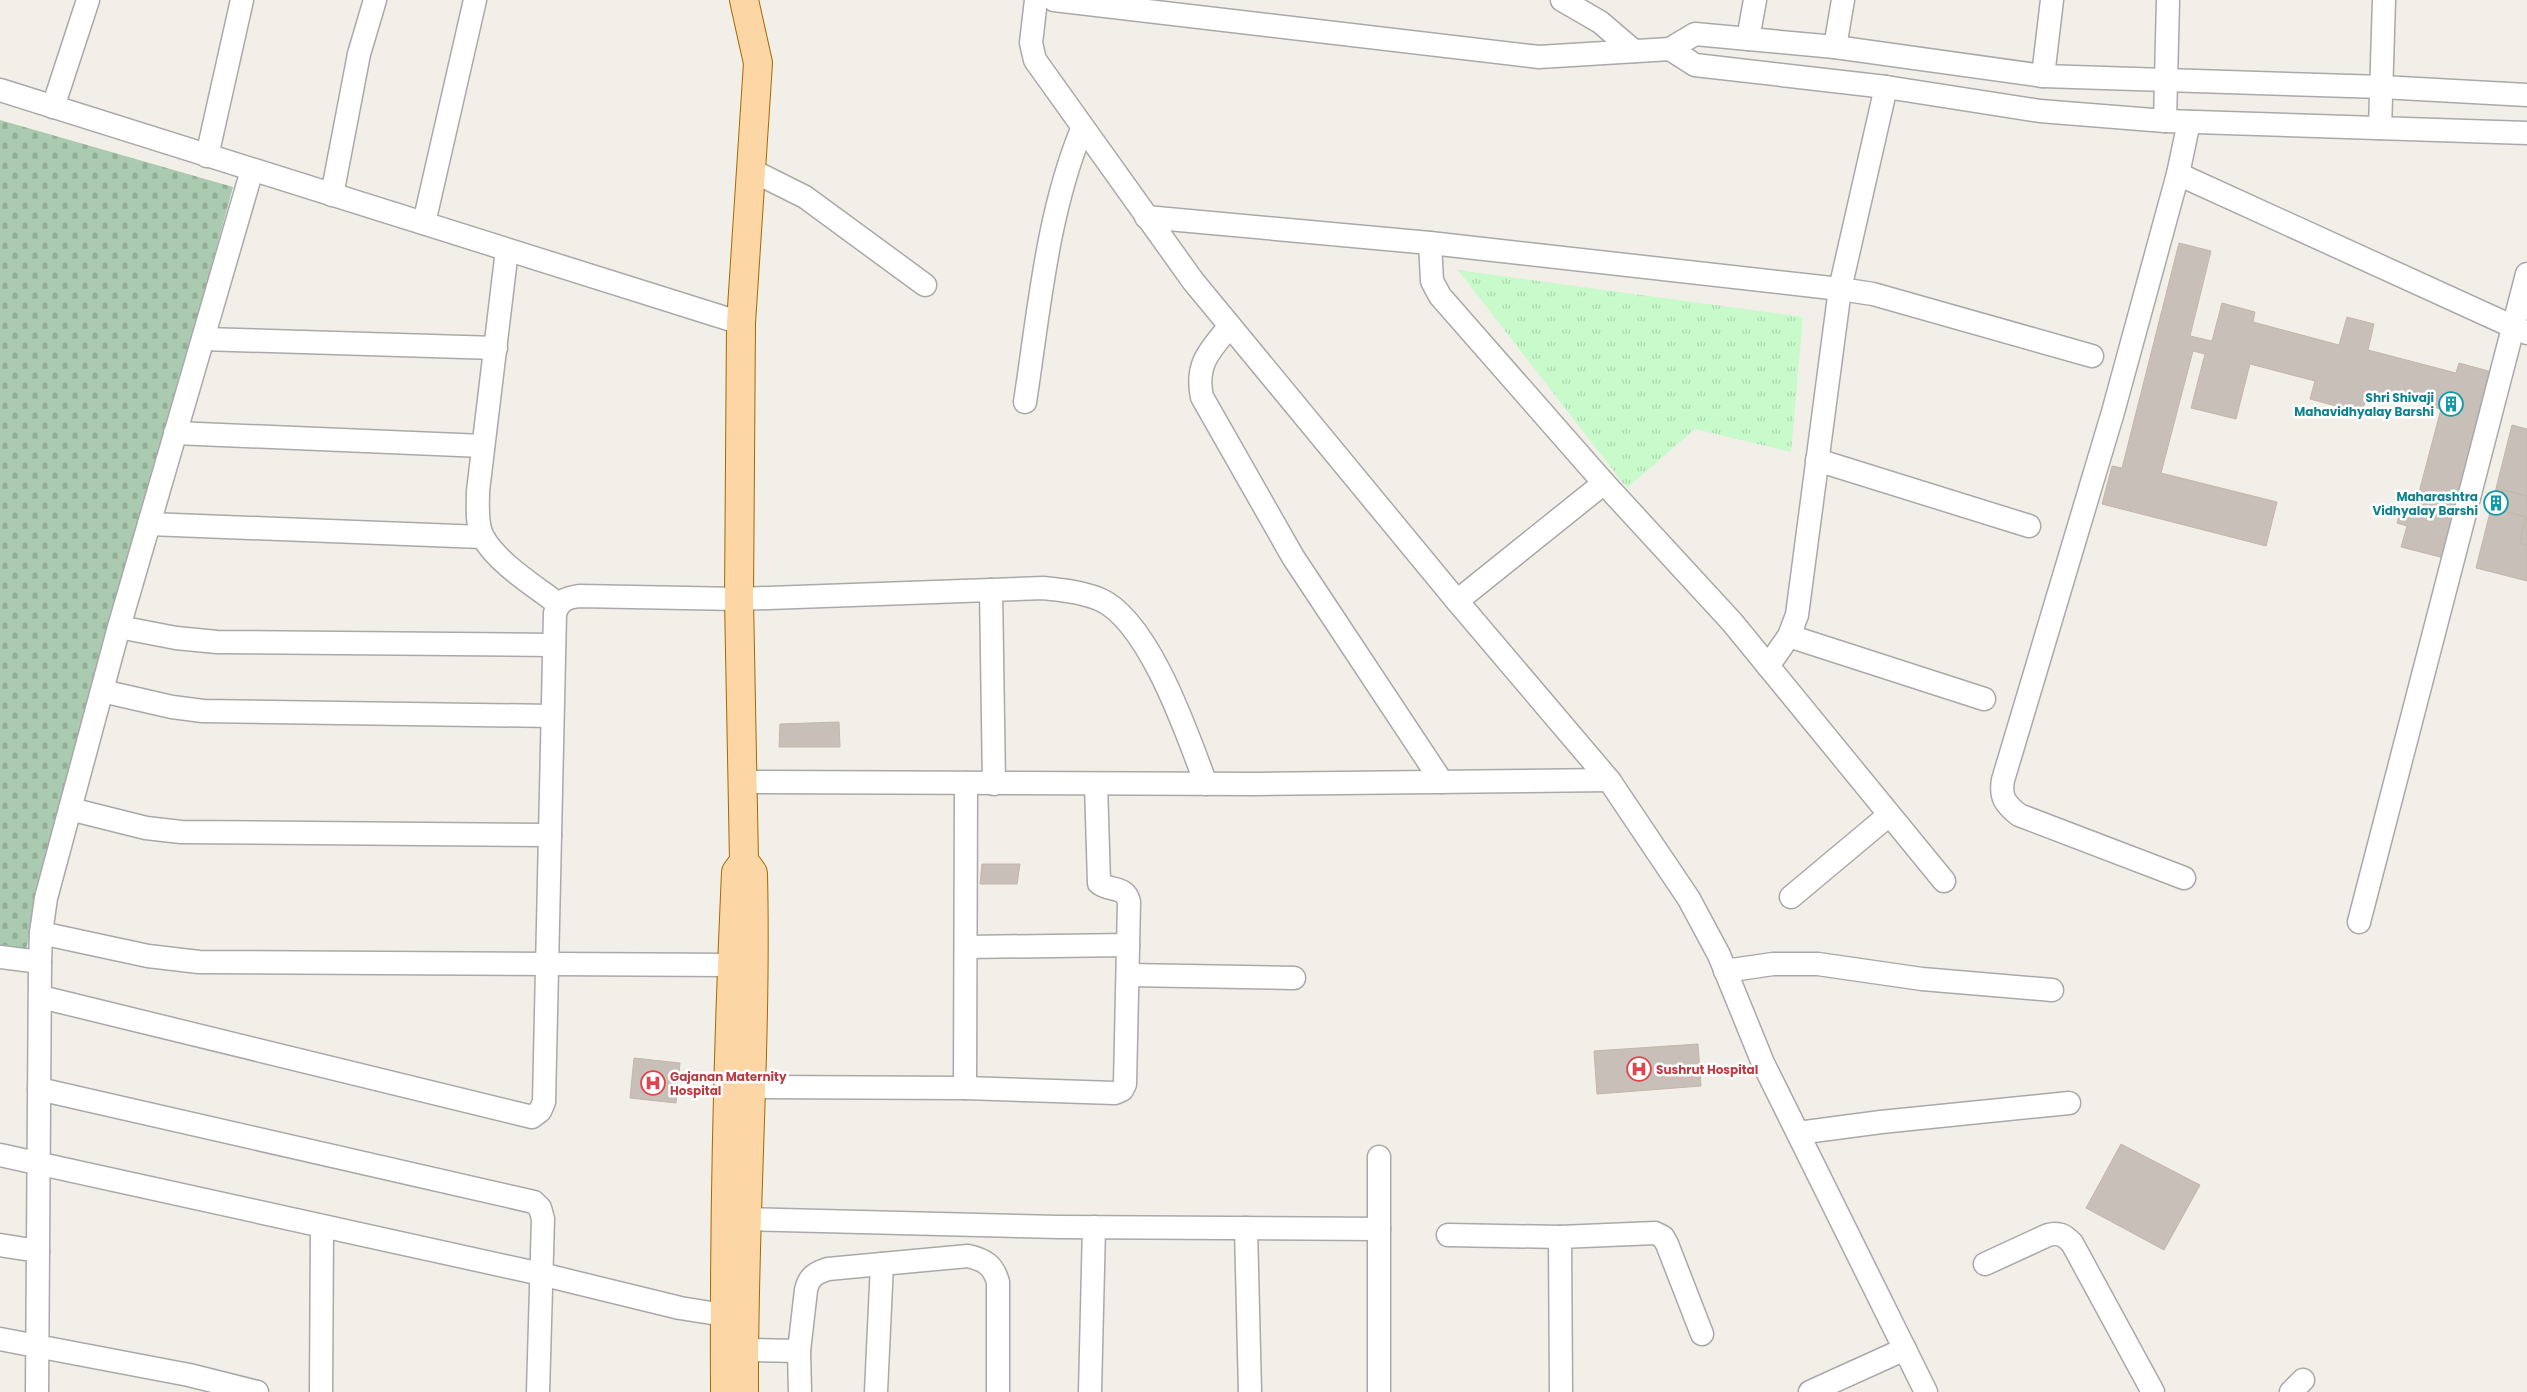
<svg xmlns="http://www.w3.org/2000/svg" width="2527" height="1392" viewBox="0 0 2527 1392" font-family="Poppins,sans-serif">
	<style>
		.cemetery { fill: url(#cemetery-stones) }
		.park { fill: url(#park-tufts) }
		.building { fill: #c7bfb8; stroke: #c4b6ab }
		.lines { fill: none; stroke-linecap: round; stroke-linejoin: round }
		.minor-casing { stroke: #a9a9a9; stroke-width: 25 }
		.major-casing { stroke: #a06b00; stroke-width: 30 }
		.minor { stroke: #fff; stroke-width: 22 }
		.major { stroke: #fcd6a4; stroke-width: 28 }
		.labels { text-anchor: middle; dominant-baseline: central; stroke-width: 5; stroke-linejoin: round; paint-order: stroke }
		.culture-label { font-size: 12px; font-weight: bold; fill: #0d838f; stroke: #fff; text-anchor: end }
		.health-label { font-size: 12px; font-weight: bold; fill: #be3a42; stroke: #fff; text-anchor: start }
	</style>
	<defs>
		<pattern id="cemetery-stones" width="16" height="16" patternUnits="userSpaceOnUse" patternTransform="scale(1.25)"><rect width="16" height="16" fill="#aacbaf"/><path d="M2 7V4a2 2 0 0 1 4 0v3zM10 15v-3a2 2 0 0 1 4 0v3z" fill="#92ae96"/></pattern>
		<pattern id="park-tufts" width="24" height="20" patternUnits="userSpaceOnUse" patternTransform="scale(1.25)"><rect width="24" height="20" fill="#c8facc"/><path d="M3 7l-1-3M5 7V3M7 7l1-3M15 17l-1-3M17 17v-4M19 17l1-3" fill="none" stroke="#acd6af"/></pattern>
	</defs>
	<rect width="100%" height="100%" fill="#f2efe9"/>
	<polygon class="cemetery" points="0,120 233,187 26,949 0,945"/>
	<polygon class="park" points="1458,270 1803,317 1791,452 1695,429 1627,488"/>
	<g class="building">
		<polygon points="2179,243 2211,251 2190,336 2212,341 2222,303 2255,312 2253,322 2339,345 2347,317 2374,324 2368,350 2456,373 2459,363 2492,372 2444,558 2401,547 2407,526 2397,523 2400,512 2413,515 2441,409 2368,390 2362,413 2310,399 2315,381 2250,364 2236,419 2191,408 2205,354 2193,351 2161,473 2277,502 2266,546 2102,504 2112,466 2122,468"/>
		<polygon points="2512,425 2527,429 2527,496 2502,490 2497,509 2526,517 2520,543 2527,545 2527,581 2476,568"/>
		<polygon points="2502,490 2527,496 2527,545 2520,543 2526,517 2497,509"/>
		<polygon points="839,722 840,747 779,747 780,724"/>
		<polygon points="982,864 1020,864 1017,884 980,884"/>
		<polygon points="1698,1044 1701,1086 1597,1094 1594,1051"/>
		<polygon points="634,1058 680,1063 676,1103 630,1098"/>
		<polygon points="2121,1144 2200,1185 2164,1250 2086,1208"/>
	</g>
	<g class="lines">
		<g class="minor-casing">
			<g id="minor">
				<polyline points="1036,0 1031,43 1035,60 1193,281 1457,601 1609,780 1689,899 1719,955 1763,1063 1926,1392"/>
				<polyline points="1054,0 1539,57 1670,49 1695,34 1835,47 2043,76 2382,87 2527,95"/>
				<polyline points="1562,0 1600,22 1634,51"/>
				<polyline points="1748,39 1755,0"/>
				<polyline points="1835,47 1843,0"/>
				<polyline points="1670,49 1695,65 1886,87 2040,111 2165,121 2527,133"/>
				<polyline points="2043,76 2052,0"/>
				<polyline points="0,90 741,323"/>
				<polyline points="53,107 88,0"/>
				<polyline points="2165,121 2168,0"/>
				<polyline points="2380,128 2384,0"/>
				<polyline points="207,156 242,0"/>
				<polyline points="751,170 805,197 925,285"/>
				<polyline points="2178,174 2527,333"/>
				<polyline points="332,195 359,54 375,0"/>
				<polyline points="1146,217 1430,243 1840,289 1873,294 2092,356"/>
				<polyline points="424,223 475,0"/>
				<polyline points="1430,243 1432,281 1440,296 1604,483 1732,622 1944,881"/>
				<path d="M 507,250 L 478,491 C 478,505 476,525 483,537 C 497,563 535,586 558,604"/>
				<path d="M 1230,326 C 1210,350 1195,364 1202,397 L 1293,557 L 1442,782"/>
				<polyline points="203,339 496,348"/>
				<path d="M 1025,402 C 1039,311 1047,214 1082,129"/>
				<polyline points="175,433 483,446"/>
				<polyline points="1817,460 2029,526"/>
				<polyline points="149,524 482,537"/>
				<polyline points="991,590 994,784"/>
				<polyline points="1457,601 1604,483"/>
				<polyline points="119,627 176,638 217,642 554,645"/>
				<polyline points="1789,636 1984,699"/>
				<polyline points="1768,666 1789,636 1797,615 1840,289 1886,87"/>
				<polyline points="102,691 172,707 203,711 552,716"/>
				<polyline points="741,782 1256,784 1609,780"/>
				<polyline points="70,809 146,828 181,832 550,835"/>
				<path d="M 2184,878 L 2019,815 C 2005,804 2000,797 2003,780 L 2113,412 L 2178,174 L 2189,122"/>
				<polyline points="1791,897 1889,815"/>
				<polyline points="2359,922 2527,274"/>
				<polyline points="41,933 148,956 199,962 732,965"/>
				<polyline points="966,947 1128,945"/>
				<polyline points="0,957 40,962"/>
				<polyline points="1725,971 1773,964 1818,964 1922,979 2052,990"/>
				<polyline points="1128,975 1294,978"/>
				<path d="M 41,997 L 532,1117 L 540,1111 L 544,1102 L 555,613 C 560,600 566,598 579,596 L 739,599 L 1043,588 C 1062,590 1081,592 1099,599 C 1149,620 1188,736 1206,784"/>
				<path d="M 752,1087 L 965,1088 L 1115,1093 L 1122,1090 L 1125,1084 L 1129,902 C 1125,885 1110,892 1099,883 L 1096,784"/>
				<polyline points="965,1088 966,783"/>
				<polyline points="39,1089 534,1202 540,1208 543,1219 538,1392"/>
				<polyline points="1798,1133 1881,1122 2069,1103"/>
				<polyline points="0,1155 541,1274 680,1308 724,1315"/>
				<polyline points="1379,1157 1379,1392"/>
				<polyline points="745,1219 1059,1227 1379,1229"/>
				<polyline points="1246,1228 1250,1392"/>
				<polyline points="1448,1235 1560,1237 1655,1233 1663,1237 1667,1244 1702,1334"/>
				<polyline points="1560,1237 1561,1392"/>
				<polyline points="0,1245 38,1251"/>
				<path d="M 1985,1264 L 2048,1235 C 2059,1232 2064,1235 2072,1243 L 2153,1392"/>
				<polyline points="0,1339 189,1375 257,1392"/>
				<path d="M 744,1350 L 799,1351 L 806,1290 C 809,1277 815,1273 828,1269 L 968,1256 C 985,1260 993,1265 998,1282 L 998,1392"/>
				<polyline points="799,1351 800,1392"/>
				<polyline points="37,1392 40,962 41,933 46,898 119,627 252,170"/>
				<polyline points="321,1392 322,1227"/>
				<polyline points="876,1392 882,1264"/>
				<polyline points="1090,1392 1094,1227"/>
				<polyline points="1810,1392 1905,1349"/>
				<polyline points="2291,1392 2303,1380"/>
			</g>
		</g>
		<g class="major-casing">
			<g id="major">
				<path d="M 725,1392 C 724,1219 728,1045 736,872 L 744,861 L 739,599 L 741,323 L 758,63 L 744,0"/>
				<path d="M 744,1392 C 743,1219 757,1046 753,873 L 748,866"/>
			</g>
		</g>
		<use href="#minor" class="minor"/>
		<use href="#major" class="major"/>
	</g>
	<defs>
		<g id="building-ring" transform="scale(1.25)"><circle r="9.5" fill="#fff" stroke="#0f9aa8" stroke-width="1.5"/><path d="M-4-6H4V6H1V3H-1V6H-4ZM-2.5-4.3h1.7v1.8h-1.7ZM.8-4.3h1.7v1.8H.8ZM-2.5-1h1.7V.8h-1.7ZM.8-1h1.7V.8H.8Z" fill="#0f9aa8"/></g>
		<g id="hospital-ring" transform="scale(1.25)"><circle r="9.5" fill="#fff" stroke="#e0444e" stroke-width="1.5"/><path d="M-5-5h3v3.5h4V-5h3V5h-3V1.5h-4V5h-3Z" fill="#e0444e"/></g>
	</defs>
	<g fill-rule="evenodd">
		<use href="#building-ring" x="2451" y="404"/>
		<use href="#building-ring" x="2496" y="503"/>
		<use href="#hospital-ring" x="1639" y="1069"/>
		<use href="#hospital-ring" x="653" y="1083"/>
	</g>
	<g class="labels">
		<g class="culture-label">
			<text x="2434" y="397">Shri Shivaji<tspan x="2434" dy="14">Mahavidhyalay Barshi</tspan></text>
			<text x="2478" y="496">Maharashtra<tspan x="2478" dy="14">Vidhyalay Barshi</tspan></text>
		</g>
		<g class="health-label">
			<text x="1656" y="1069">Sushrut Hospital</text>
			<text x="670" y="1076">Gajanan Maternity<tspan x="670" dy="14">Hospital</tspan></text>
		</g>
	</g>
</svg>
